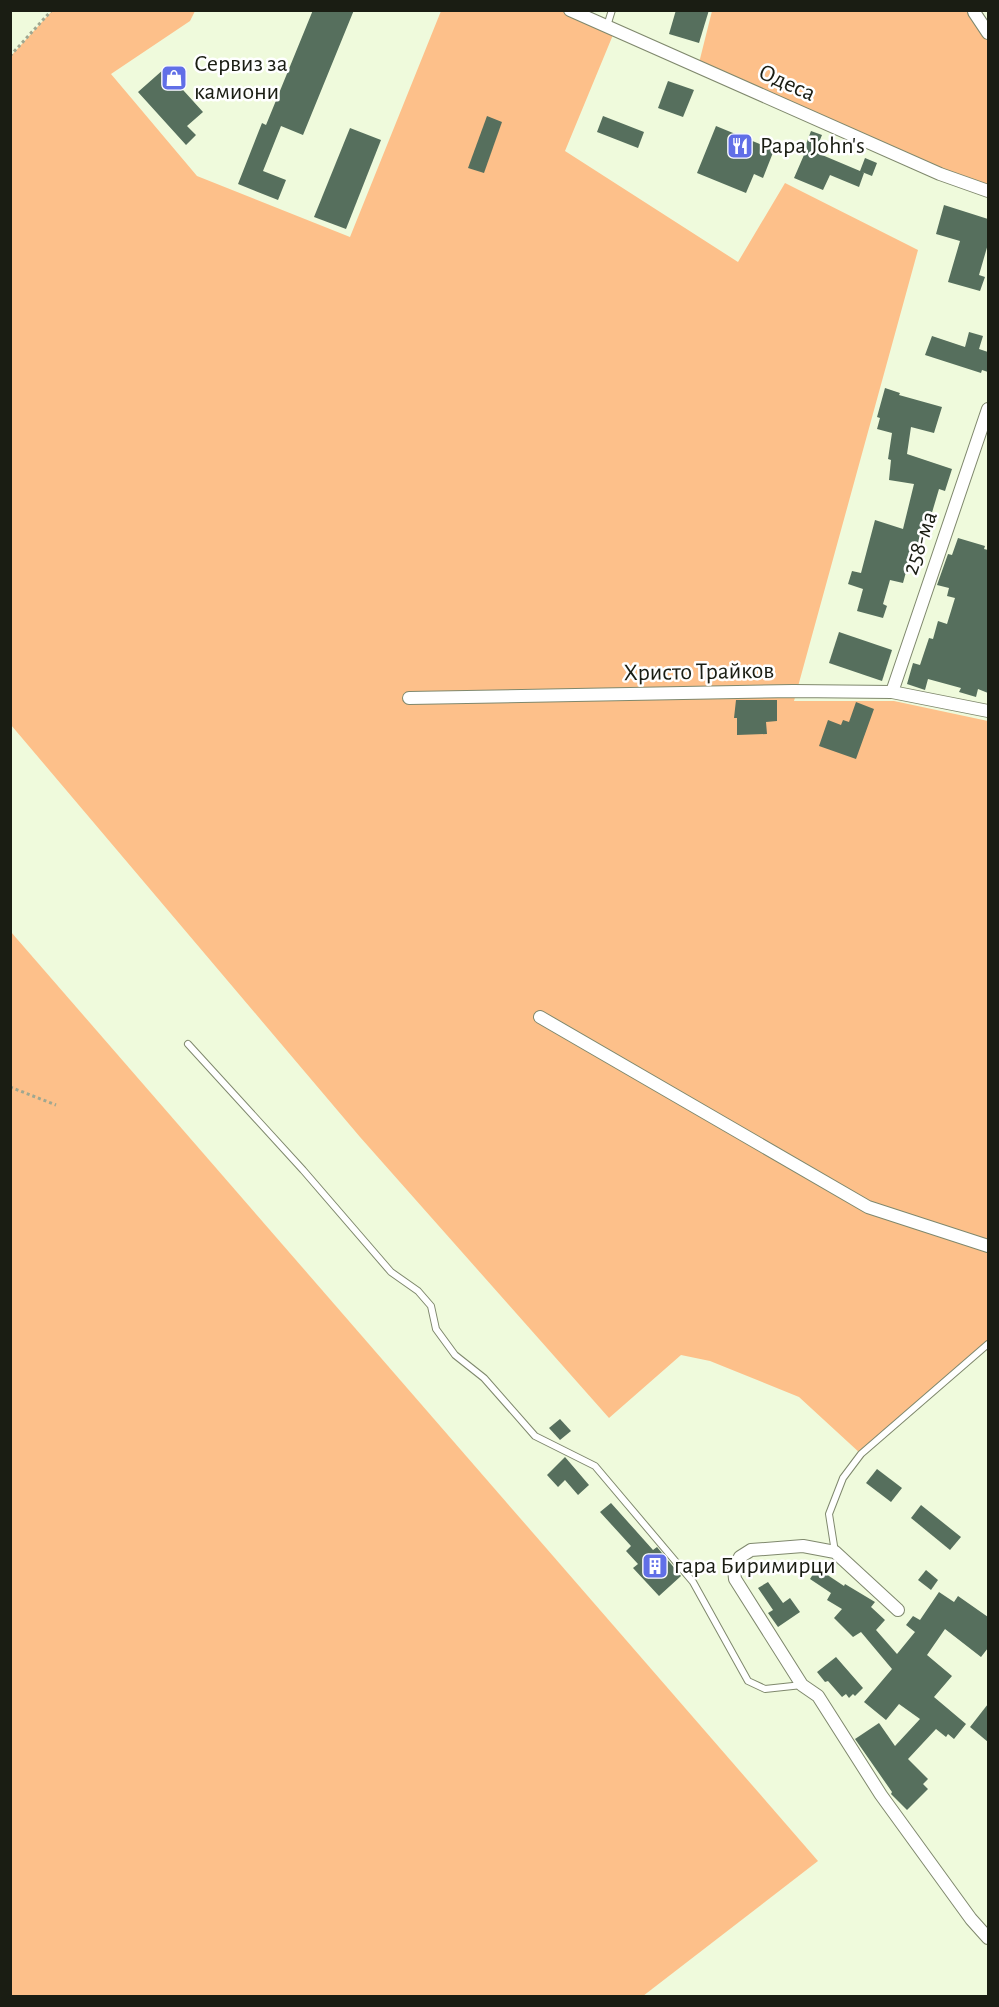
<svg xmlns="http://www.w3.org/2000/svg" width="999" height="2007" viewBox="0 0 999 2007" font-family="'Alegreya Sans',sans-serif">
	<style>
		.green { fill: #fdc08a }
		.building { fill: #566f5d }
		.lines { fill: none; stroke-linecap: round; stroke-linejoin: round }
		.lane-casing { stroke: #7f886d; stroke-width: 8 }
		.street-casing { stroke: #7f886d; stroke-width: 14 }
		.path { stroke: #9fa790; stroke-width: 3; stroke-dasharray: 3 3; stroke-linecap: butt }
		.lane { stroke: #fff; stroke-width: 6 }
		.street { stroke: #fff; stroke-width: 12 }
		.labels { text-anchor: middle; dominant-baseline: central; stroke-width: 5; stroke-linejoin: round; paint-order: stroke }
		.poi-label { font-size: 24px; fill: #1a1d13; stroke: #fff; text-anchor: start }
		.street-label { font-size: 24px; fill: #1a1d13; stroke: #fff }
	</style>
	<rect width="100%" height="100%" fill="#effadc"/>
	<g class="green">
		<polygon points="52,11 195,11 190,21 111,74 197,176 350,237 441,11 570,11 615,30 565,151 738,262 785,183 918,250 794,701 894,701 988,721 988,1344 861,1454 799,1397 710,1361 681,1355 609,1418 360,1137 11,725 11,56"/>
		<polygon points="712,11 975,11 988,33 988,191 698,67"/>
		<polygon points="11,932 818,1861 643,1996 11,1996"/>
	</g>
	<g class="building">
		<polygon points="313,10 354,10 303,135 281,126 263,171 286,180 278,200 238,184 262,123 266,125"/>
		<polygon points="676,10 709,10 699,43 669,34"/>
		<polygon points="164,69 203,112 187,126 196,135 186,145 138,92"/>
		<polygon points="668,81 694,90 683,117 658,108"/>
		<polygon points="487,116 502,122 484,173 468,168"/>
		<polygon points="603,116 644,132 638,148 597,132"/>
		<polygon points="716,126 774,150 763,178 754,174 746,193 697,173"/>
		<polygon points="350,128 381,140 346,229 314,217"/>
		<polygon points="811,131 822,135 815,152 860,171 865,158 877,163 872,176 862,172 864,173 859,187 830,175 823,190 794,178 807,148 805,147"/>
		<polygon points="944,205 988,219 988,244 979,275 985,277 980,291 948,282 960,241 936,234"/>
		<polygon points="969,332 983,336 979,349 988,352 988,372 982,370 981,373 925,355 932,336 965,347"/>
		<polygon points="885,388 900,393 899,395 942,407 934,433 911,427 907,454 952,469 945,491 939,489 920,553 912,550 903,583 890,580 883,604 887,606 883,618 857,611 863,589 848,584 852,571 861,573 875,520 903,529 914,484 889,480 891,460 888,459 892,433 877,429 880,418 877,417"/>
		<polygon points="958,538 985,546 984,549 988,550 988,693 978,689 976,697 959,692 961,688 928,679 925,690 907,684 913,663 920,665 929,638 933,639 938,621 947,624 955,598 947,596 949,588 937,585 948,554 952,555"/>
		<polygon points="839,632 892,650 882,681 829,663"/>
		<polygon points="736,700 777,700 777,721 766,722 767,734 737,735 737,718 734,718"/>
		<polygon points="856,702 874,709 856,759 819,746 828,720 841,725 843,720 849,722"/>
		<polygon points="560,1419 571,1431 560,1440 549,1428"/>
		<polygon points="565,1457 589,1485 578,1495 565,1480 558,1487 547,1475"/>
		<polygon points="877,1469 902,1488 891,1502 866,1483"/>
		<polygon points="611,1503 653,1550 657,1547 681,1576 659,1596 633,1568 638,1564 626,1551 631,1546 600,1512"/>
		<polygon points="921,1505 961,1537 950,1550 911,1518"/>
		<polygon points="817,1568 844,1586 845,1584 875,1602 871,1607 885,1620 876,1630 897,1654 915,1632 906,1625 913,1616 920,1620 939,1592 954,1602 958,1596 988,1617 988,1648 981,1657 945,1629 927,1655 952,1676 934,1697 966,1724 954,1739 948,1734 946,1737 936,1729 908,1759 928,1779 923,1784 928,1789 907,1810 891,1794 892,1792 855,1739 879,1723 895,1746 920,1719 899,1704 886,1720 864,1702 892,1669 861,1632 853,1637 834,1618 842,1609 827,1600 831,1593 810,1579"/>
		<polygon points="926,1570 938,1580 931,1590 918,1580"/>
		<polygon points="768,1582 783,1603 790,1598 800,1612 778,1627 768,1613 773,1610 758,1588"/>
		<polygon points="836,1657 863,1688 855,1696 853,1694 849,1698 846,1694 842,1697 828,1681 825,1682 817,1672"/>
		<polygon points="988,1704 988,1742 970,1727"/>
	</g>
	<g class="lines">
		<g class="lane-casing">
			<g id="lane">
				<polyline points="607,26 612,10"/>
				<polyline points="188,1044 303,1170 391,1272 418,1291 431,1306 436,1329 455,1355 484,1378 535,1436 595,1466 693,1582 748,1681 765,1689 802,1685"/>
				<polyline points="835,1552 829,1514 843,1478 861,1454 988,1344"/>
			</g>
		</g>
		<g class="street-casing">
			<g id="street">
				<polyline points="570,10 940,174 988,191"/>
				<polyline points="975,10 974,12 988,33"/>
				<polyline points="892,692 988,409"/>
				<polyline points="409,698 793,691 892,692 988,711"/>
				<polyline points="540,1017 868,1207 988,1246"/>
				<polyline points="898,1610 835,1552 803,1546 751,1550 740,1557 734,1569 735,1579 802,1685 818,1696 881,1795 971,1919 988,1938"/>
			</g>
		</g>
		<g class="path">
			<polyline points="10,56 52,10"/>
			<polyline points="10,1087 56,1105"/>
		</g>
		<use href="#lane" class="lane"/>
		<use href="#street" class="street"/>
	</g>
	<defs>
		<g id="shop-square" transform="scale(1.35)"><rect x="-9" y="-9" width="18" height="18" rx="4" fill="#616fe7" stroke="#fff"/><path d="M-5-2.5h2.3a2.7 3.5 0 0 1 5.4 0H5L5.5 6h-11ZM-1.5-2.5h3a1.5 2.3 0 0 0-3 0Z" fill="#fff"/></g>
		<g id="restaurant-square" transform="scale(1.35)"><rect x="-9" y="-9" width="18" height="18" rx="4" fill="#616fe7" stroke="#fff"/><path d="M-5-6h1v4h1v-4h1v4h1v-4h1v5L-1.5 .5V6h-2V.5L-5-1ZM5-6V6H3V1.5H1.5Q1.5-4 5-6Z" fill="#fff"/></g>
		<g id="building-square" transform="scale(1.35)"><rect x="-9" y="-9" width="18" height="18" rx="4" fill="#616fe7" stroke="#fff"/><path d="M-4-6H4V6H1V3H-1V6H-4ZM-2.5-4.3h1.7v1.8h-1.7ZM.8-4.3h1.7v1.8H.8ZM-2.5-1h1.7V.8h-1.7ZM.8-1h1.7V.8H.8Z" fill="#fff"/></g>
	</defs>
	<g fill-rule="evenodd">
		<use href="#shop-square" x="174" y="78"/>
		<use href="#restaurant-square" x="740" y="146"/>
		<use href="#building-square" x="655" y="1566"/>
	</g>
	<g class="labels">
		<g class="poi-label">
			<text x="194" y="64">Сервиз за<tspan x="194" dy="28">камиони</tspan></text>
			<text x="760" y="146">Papa John's</text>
			<text x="674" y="1566">гара Биримирци</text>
		</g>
		<g class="street-label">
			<text transform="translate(787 83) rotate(24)">Одеса</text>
			<text transform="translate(920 543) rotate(-71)">258-ма</text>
			<text transform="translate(699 672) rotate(-1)">Христо Трайков</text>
		</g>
	</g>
	<rect width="999" height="2007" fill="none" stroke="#1a1d13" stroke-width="24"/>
</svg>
